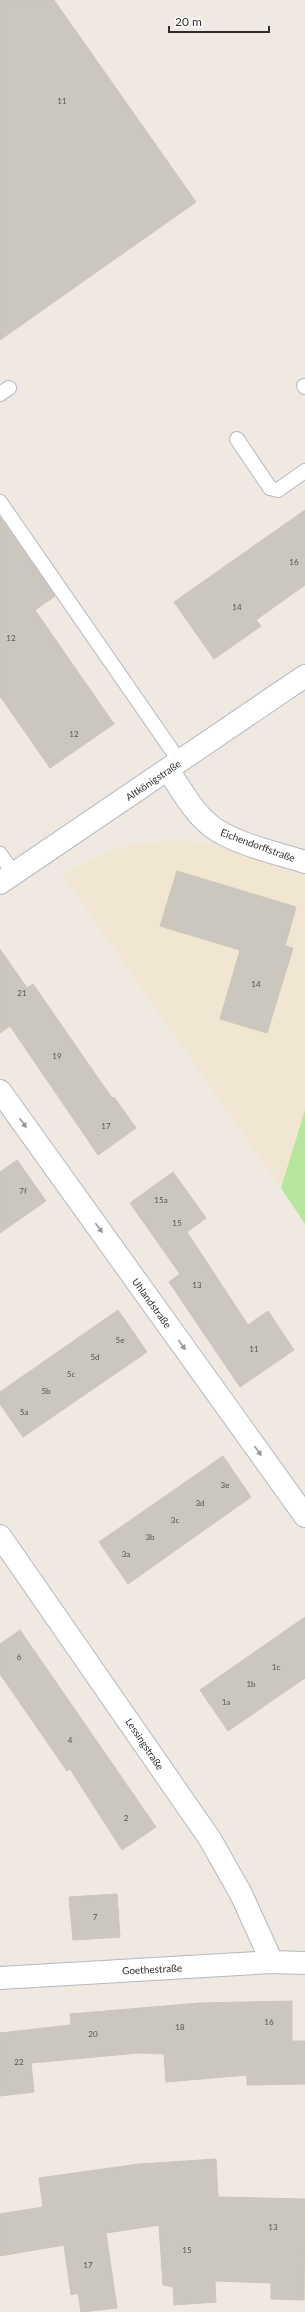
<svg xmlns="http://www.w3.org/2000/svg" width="305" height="2312" viewBox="0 0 305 2312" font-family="Lato,sans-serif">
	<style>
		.education { fill: #f0e6d1 }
		.green { fill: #b6e59e }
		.building { fill: #cbc7bf; stroke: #cbc5ba }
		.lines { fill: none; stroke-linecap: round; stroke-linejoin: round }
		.service-casing { stroke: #b4b7c1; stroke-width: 16 }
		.minor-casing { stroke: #b4b7c1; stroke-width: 24 }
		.service { stroke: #fff; stroke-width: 14 }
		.minor { stroke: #fff; stroke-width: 22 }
		.oneway { fill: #969696 }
		.labels { text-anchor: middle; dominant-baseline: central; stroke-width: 3.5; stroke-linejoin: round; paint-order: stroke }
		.number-label { font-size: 8px; fill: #555452 }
		.street-label { font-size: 10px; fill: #2e2e2e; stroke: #fff }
	</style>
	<rect width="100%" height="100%" fill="#efe9e1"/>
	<polygon class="education" points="175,840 205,843 305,873 305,1110 281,1188 62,874 93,858 118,848 142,843"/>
	<polygon class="green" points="305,1110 305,1224 281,1188"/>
	<g class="building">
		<polygon points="0,0 54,0 196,202 0,340"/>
		<polygon points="305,510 305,585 256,620 261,626 214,659 174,602"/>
		<polygon points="0,517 55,596 35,610 114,724 50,768 0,696"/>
		<polygon points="177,871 296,907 285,946 293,948 267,1033 220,1019 240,950 160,926"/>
		<polygon points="0,949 27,988 33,984 112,1098 114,1097 136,1128 98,1155 10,1026 0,1033"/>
		<polygon points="17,1160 46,1201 0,1233 0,1172"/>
		<polygon points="173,1172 206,1218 187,1232 248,1325 268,1311 294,1350 240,1387 169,1282 180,1274 130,1203"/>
		<polygon points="118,1310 147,1352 23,1437 0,1404 0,1392"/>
		<polygon points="223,1456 251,1497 128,1584 99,1542"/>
		<polygon points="305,1617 305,1678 228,1731 200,1690"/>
		<polygon points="20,1630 156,1827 122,1850 70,1769 67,1771 0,1674 0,1644"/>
		<polygon points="117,1894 120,1937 73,1940 69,1897"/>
		<polygon points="292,2001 292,2041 305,2041 305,2084 247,2085 247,2075 166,2082 164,2054 138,2053 31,2063 34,2092 0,2096 0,2033 71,2025 70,2014 200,2003"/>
		<polygon points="216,2159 218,2197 305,2199 304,2300 271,2299 271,2283 215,2281 216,2302 174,2305 173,2287 163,2285 159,2225 106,2233 117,2308 81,2312 78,2293 71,2295 64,2245 0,2256 0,2214 43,2207 39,2178 139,2164"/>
	</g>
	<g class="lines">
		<g class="service-casing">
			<g id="service">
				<polyline points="304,386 305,387"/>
				<polyline points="0,394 9,388"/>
				<polyline points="237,439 270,488 278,490 305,471"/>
				<polyline points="0,502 180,762"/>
				<polyline points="0,854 14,874"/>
			</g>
		</g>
		<g class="minor-casing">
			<g id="minor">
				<path d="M 168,770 C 181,789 193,812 211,826 C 234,844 277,853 305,862"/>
				<polyline points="0,883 305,676"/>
				<polyline points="0,1091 305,1516"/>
				<polyline points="0,1536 210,1839 241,1894 272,1962"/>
				<polyline points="0,1978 272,1962 305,1963"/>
			</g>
		</g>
		<use href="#service" class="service"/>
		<use href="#minor" class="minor"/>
	</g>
	<defs><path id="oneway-solid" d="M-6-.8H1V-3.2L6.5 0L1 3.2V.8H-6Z"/></defs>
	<g class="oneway">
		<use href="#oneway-solid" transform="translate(23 1123) rotate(54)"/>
		<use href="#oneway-solid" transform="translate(99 1228) rotate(54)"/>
		<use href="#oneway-solid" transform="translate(182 1345) rotate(54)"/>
		<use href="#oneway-solid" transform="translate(258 1451) rotate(54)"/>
	</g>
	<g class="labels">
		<g class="number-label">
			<text x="62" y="101">11</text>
			<text x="294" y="562">16</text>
			<text x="237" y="607">14</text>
			<text x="11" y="638">12</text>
			<text x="74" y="734">12</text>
			<text x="256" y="984">14</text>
			<text x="22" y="993">21</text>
			<text x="57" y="1056">19</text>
			<text x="106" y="1126">17</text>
			<text x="23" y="1191">7f</text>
			<text x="161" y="1200">15a</text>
			<text x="177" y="1223">15</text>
			<text x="197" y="1285">13</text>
			<text x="120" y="1340">5e</text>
			<text x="254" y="1349">11</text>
			<text x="95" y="1357">5d</text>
			<text x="71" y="1374">5c</text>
			<text x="46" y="1391">5b</text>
			<text x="24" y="1412">5a</text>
			<text x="225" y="1485">3e</text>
			<text x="200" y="1503">3d</text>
			<text x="175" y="1520">3c</text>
			<text x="150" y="1537">3b</text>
			<text x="126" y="1554">3a</text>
			<text x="19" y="1657">6</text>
			<text x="276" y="1667">1c</text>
			<text x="251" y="1684">1b</text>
			<text x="226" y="1702">1a</text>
			<text x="70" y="1740">4</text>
			<text x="126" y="1818">2</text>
			<text x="95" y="1917">7</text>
			<text x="269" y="2022">16</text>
			<text x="180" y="2027">18</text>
			<text x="93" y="2034">20</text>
			<text x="19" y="2062">22</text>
			<text x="273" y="2227">13</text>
			<text x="187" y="2250">15</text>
			<text x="88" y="2265">17</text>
		</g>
		<g class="street-label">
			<text transform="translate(153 780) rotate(-34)">Altkönigstraße</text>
			<text transform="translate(258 845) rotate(20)">Eichendorffstraße</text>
			<text transform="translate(152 1303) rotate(54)">Uhlandstraße</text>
			<text transform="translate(145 1744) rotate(56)">Lessingstraße</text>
			<text transform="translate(152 1969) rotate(-3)">Goethestraße</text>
		</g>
	</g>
	<path d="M169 26v6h100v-6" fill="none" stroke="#2e2e2e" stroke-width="2"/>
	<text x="175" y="26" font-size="12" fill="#2e2e2e" stroke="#ffffff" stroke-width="3" paint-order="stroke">20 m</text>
</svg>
